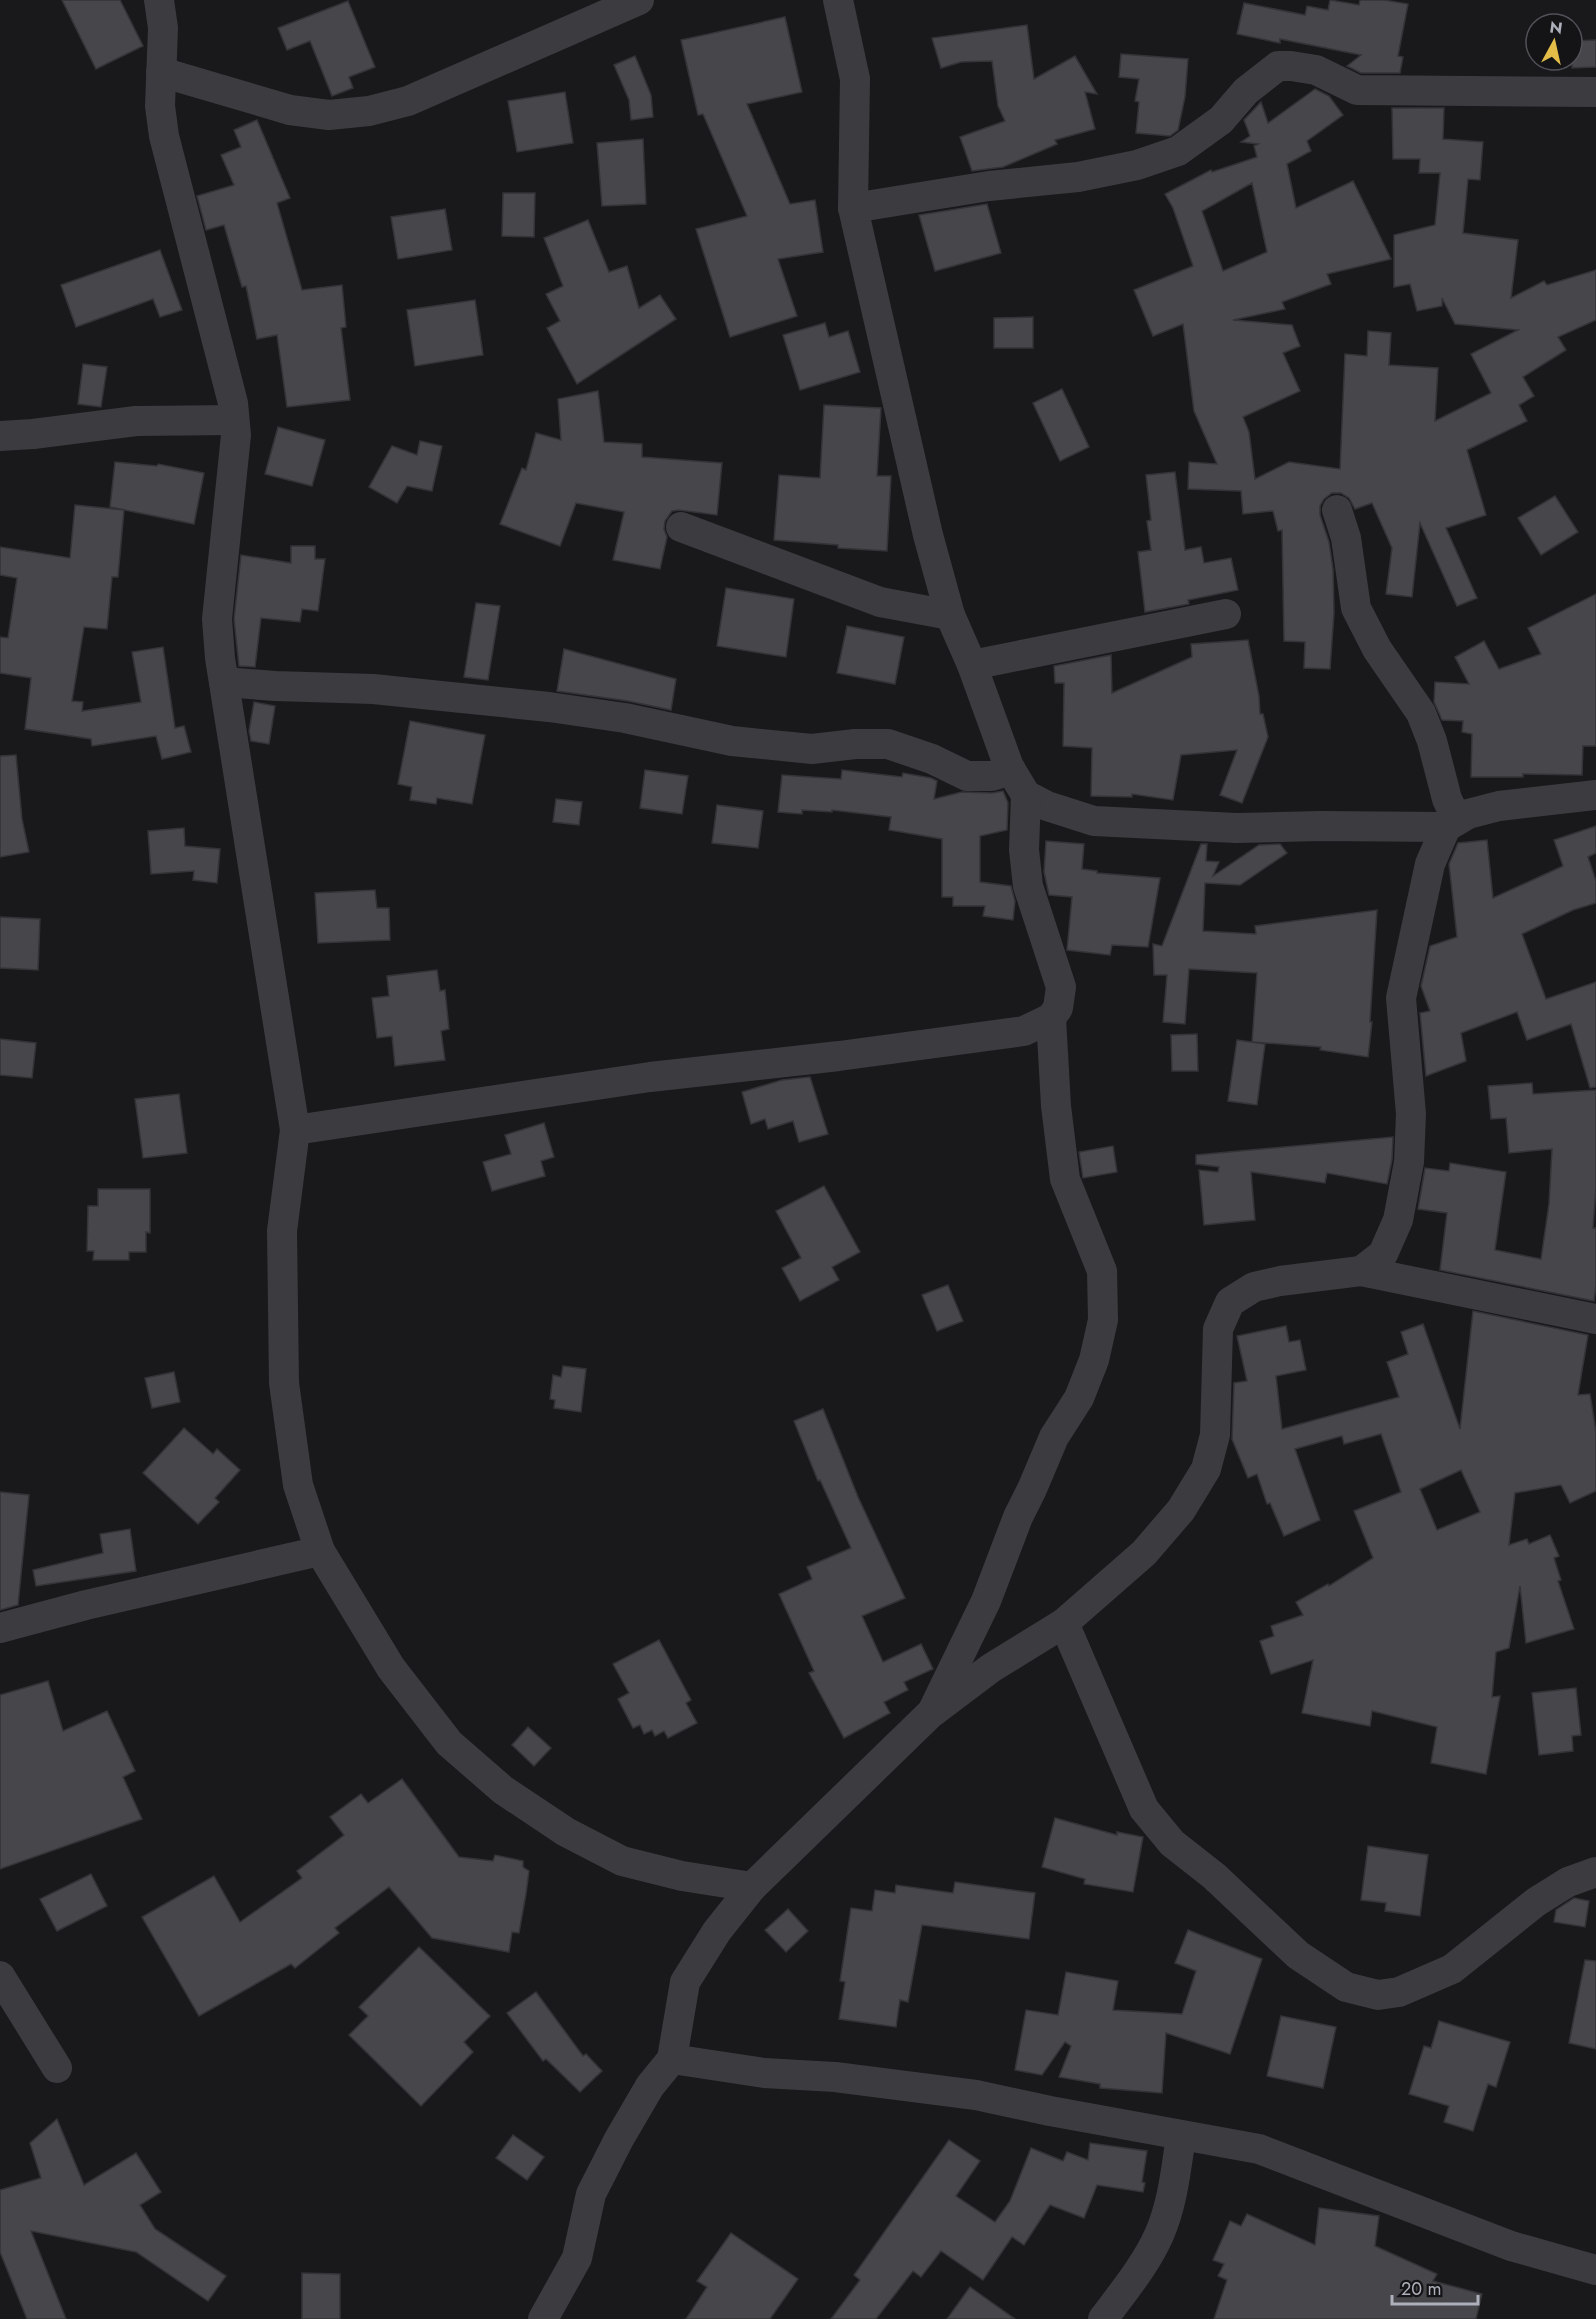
<svg xmlns="http://www.w3.org/2000/svg" width="1596" height="2319" viewBox="0 0 1596 2319" font-family="Jost,sans-serif">
	<style>
		.building { fill: #47464b; stroke: #343337; stroke-width: 1.5; fill-rule: evenodd }
		.lines { fill: none; stroke-linecap: round; stroke-linejoin: round }
		.street { stroke: #3b3b40; stroke-width: 30 }
	</style>
	<rect width="100%" height="100%" fill="#19191b"/>
	<g class="building">
		<polygon points="62,0 120,0 143,46 96,69"/>
		<polygon points="1330,0 1359,5 1360,0 1384,0 1408,4 1398,56 1403,57 1400,73 1361,73 1347,66 1361,55 1280,39 1280,43 1237,34 1244,3 1305,15 1307,6 1328,10"/>
		<polygon points="348,1 375,67 349,77 353,88 332,96 310,41 287,50 278,28"/>
		<polygon points="785,17 802,92 747,104 790,204 815,200 823,252 778,259 797,316 730,337 696,229 747,216 703,114 698,115 681,40"/>
		<polygon points="1027,25 1034,79 1075,56 1097,94 1085,92 1095,129 1055,140 1057,144 1003,167 972,171 960,137 1005,121 998,106 992,61 961,62 941,68 932,38"/>
		<polygon points="1596,40 1596,67 1572,68 1572,41"/>
		<polygon points="1121,54 1188,59 1185,97 1178,130 1170,136 1136,133 1139,102 1135,101 1139,79 1119,77"/>
		<polygon points="635,56 651,95 653,117 631,120 629,100 614,65"/>
		<path d="M 1315,89 L 1329,96 L 1343,115 L 1307,141 L 1311,151 L 1287,164 L 1296,208 L 1353,181 L 1391,259 L 1327,274 L 1331,284 L 1282,302 L 1285,309 L 1233,320 L 1292,325 L 1300,346 L 1283,353 L 1300,391 L 1243,417 L 1249,432 L 1255,479 L 1289,462 L 1340,469 L 1345,354 L 1367,356 L 1368,331 L 1391,333 L 1389,365 L 1438,368 L 1435,421 L 1491,393 L 1471,354 L 1518,330 L 1455,324 L 1442,298 L 1442,306 L 1417,311 L 1410,284 L 1394,287 L 1394,235 L 1435,225 L 1440,173 L 1419,173 L 1420,159 L 1393,159 L 1392,108 L 1444,108 L 1443,139 L 1483,142 L 1480,180 L 1468,179 L 1463,233 L 1518,240 L 1511,298 L 1544,281 L 1547,285 L 1596,270 L 1596,320 L 1558,337 L 1566,350 L 1523,377 L 1534,396 L 1519,405 L 1527,421 L 1467,450 L 1486,515 L 1446,528 L 1477,598 L 1457,606 L 1420,523 L 1412,597 L 1386,594 L 1392,548 L 1372,503 L 1355,509 L 1349,498 L 1341,493 L 1332,493 L 1324,499 L 1320,506 L 1320,515 L 1329,542 L 1333,569 L 1334,613 L 1330,669 L 1304,668 L 1305,642 L 1284,641 L 1282,530 L 1278,531 L 1273,511 L 1243,514 L 1241,491 L 1188,489 L 1189,462 L 1217,464 L 1194,411 L 1183,324 L 1153,336 L 1134,290 L 1193,266 L 1173,208 L 1165,194 L 1211,170 L 1212,172 L 1257,157 L 1254,146 L 1258,144 L 1241,142 L 1250,136 L 1244,120 L 1261,102 L 1268,123 ZM 1252,183 L 1267,252 L 1223,271 L 1202,211 Z"/>
		<polygon points="565,92 573,143 517,152 508,101"/>
		<polygon points="257,120 290,198 277,203 302,290 342,285 346,327 341,328 350,400 287,407 277,335 257,339 246,286 242,287 224,225 206,230 197,196 234,185 221,155 241,147 234,130"/>
		<polygon points="643,139 646,204 602,206 597,143"/>
		<polygon points="503,193 535,193 534,237 502,236"/>
		<polygon points="987,204 1001,253 935,271 919,215"/>
		<polygon points="445,209 452,250 398,259 391,217"/>
		<polygon points="588,220 609,272 627,266 639,308 660,295 676,319 577,384 547,328 560,321 546,294 563,286 544,238"/>
		<polygon points="160,250 182,310 160,317 153,299 76,327 61,285"/>
		<polygon points="475,300 483,355 415,366 407,310"/>
		<polygon points="1033,317 1033,348 994,348 994,318"/>
		<polygon points="825,323 829,337 848,331 860,372 800,390 783,335"/>
		<polygon points="83,364 107,367 101,407 78,404"/>
		<polygon points="1062,389 1089,447 1060,461 1033,403"/>
		<polygon points="598,391 604,442 642,444 642,457 722,463 717,515 679,510 672,511 665,521 664,529 667,537 660,569 613,560 624,512 576,503 560,546 500,524 522,468 526,470 536,433 561,440 558,399"/>
		<polygon points="824,405 881,408 877,476 891,476 887,551 838,548 838,545 774,540 779,475 820,478"/>
		<polygon points="278,427 325,440 312,486 265,474"/>
		<polygon points="420,441 442,446 432,491 407,486 397,503 369,487 392,446 417,455"/>
		<polygon points="115,462 157,466 158,464 204,473 194,524 110,507"/>
		<polygon points="1175,472 1185,550 1201,547 1204,563 1231,558 1238,590 1188,600 1189,604 1145,612 1138,552 1151,550 1147,521 1151,520 1146,475"/>
		<polygon points="1555,496 1578,532 1541,555 1518,518"/>
		<polygon points="75,505 124,510 118,577 112,577 107,629 84,627 72,701 83,702 82,711 141,702 132,652 163,647 175,728 184,726 191,752 162,759 156,736 92,746 91,739 25,729 31,678 0,673 0,637 8,638 17,578 0,575 0,547 70,558"/>
		<polygon points="291,546 315,546 315,559 325,559 318,611 302,609 300,622 261,618 255,667 239,666 234,619 241,555 291,563"/>
		<polygon points="726,588 794,599 786,657 717,646"/>
		<polygon points="1596,594 1596,746 1583,746 1582,775 1523,774 1523,777 1471,777 1472,734 1462,732 1463,721 1442,720 1434,702 1435,682 1469,684 1455,657 1484,641 1499,669 1541,654 1528,628"/>
		<polygon points="476,603 500,606 488,680 464,677"/>
		<polygon points="847,626 904,637 895,684 837,673"/>
		<polygon points="1248,640 1259,696 1260,714 1263,714 1268,737 1242,803 1220,795 1237,750 1181,755 1173,800 1132,794 1132,797 1091,796 1092,748 1063,746 1064,683 1055,683 1054,666 1111,655 1112,693 1192,657 1191,644"/>
		<polygon points="564,649 676,679 671,710 628,701 557,691"/>
		<polygon points="254,702 275,706 269,744 251,741 249,731"/>
		<polygon points="410,721 485,735 472,804 437,798 436,804 410,800 412,787 398,784"/>
		<polygon points="16,755 22,819 29,852 0,857 0,756"/>
		<polygon points="645,770 688,776 682,814 640,808"/>
		<polygon points="842,770 902,777 903,773 931,778 937,781 934,799 962,792 992,793 1003,791 1008,803 1007,830 980,836 980,882 1011,886 1015,901 1013,920 983,916 985,906 953,906 953,897 942,897 942,839 889,830 891,817 832,810 832,812 802,810 802,814 778,812 782,775 841,779"/>
		<polygon points="556,799 582,802 579,825 553,822"/>
		<polygon points="717,805 763,811 758,848 712,843"/>
		<polygon points="1596,826 1596,853 1588,857 1596,881 1596,903 1573,910 1522,934 1546,999 1596,982 1596,1087 1590,1088 1571,1024 1527,1040 1517,1012 1461,1033 1466,1061 1426,1076 1420,1013 1430,1011 1421,986 1430,946 1457,937 1449,864 1458,843 1487,840 1493,898 1563,866 1554,840"/>
		<polygon points="184,828 185,846 220,849 217,883 193,880 194,871 151,874 148,831"/>
		<polygon points="1046,841 1084,844 1082,869 1097,871 1097,873 1160,878 1148,947 1112,945 1110,955 1067,950 1072,897 1049,895 1044,872"/>
		<polygon points="1201,844 1207,844 1206,861 1219,862 1213,876 1259,845 1280,844 1287,853 1240,885 1205,883 1203,931 1256,934 1255,926 1377,910 1370,1022 1372,1022 1368,1057 1320,1050 1321,1047 1252,1042 1257,973 1189,969 1185,1024 1163,1022 1167,975 1154,975 1153,944 1162,946"/>
		<polygon points="375,890 377,908 389,908 390,940 318,943 315,893"/>
		<polygon points="0,917 40,919 38,970 0,968"/>
		<polygon points="437,970 440,991 445,990 449,1029 441,1031 445,1060 395,1066 392,1036 377,1038 372,998 389,996 387,976"/>
		<polygon points="1197,1034 1198,1071 1172,1071 1171,1035"/>
		<polygon points="0,1039 36,1043 32,1078 0,1075"/>
		<polygon points="1237,1040 1265,1044 1257,1105 1228,1101"/>
		<polygon points="810,1077 828,1134 799,1142 793,1121 768,1129 765,1119 751,1124 742,1092 782,1080"/>
		<polygon points="1532,1083 1533,1094 1596,1090 1596,1188 1593,1228 1596,1228 1596,1286 1594,1301 1440,1270 1447,1213 1418,1209 1425,1168 1449,1171 1450,1163 1506,1172 1495,1250 1541,1259 1549,1204 1552,1149 1509,1153 1506,1118 1491,1119 1488,1086"/>
		<polygon points="179,1094 187,1153 143,1158 135,1099"/>
		<polygon points="544,1123 554,1157 541,1161 545,1176 492,1191 483,1162 511,1154 505,1135"/>
		<polygon points="1393,1137 1392,1160 1387,1184 1327,1173 1325,1183 1251,1172 1255,1220 1204,1225 1199,1170 1218,1172 1219,1167 1196,1164 1196,1155"/>
		<polygon points="1113,1146 1117,1172 1083,1178 1079,1152"/>
		<polygon points="824,1186 860,1252 832,1267 839,1280 800,1301 782,1268 801,1258 776,1211"/>
		<polygon points="98,1189 150,1189 150,1233 146,1232 146,1252 129,1252 129,1260 93,1260 94,1251 87,1251 88,1206 98,1206"/>
		<polygon points="948,1285 963,1321 937,1331 922,1295"/>
		<path d="M 1473,1311 L 1588,1335 L 1578,1395 L 1590,1394 L 1596,1432 L 1596,1491 L 1570,1503 L 1561,1485 L 1515,1493 L 1509,1545 L 1527,1539 L 1529,1544 L 1550,1535 L 1559,1556 L 1554,1558 L 1561,1580 L 1558,1581 L 1574,1629 L 1526,1643 L 1520,1586 L 1509,1648 L 1496,1652 L 1492,1697 L 1500,1696 L 1486,1774 L 1431,1763 L 1437,1727 L 1372,1711 L 1370,1726 L 1302,1713 L 1313,1660 L 1271,1674 L 1260,1641 L 1274,1636 L 1271,1626 L 1303,1615 L 1296,1602 L 1328,1584 L 1329,1586 L 1373,1558 L 1354,1511 L 1401,1492 L 1381,1434 L 1344,1444 L 1342,1436 L 1295,1449 L 1320,1520 L 1284,1536 L 1270,1503 L 1267,1504 L 1257,1474 L 1248,1478 L 1232,1439 L 1234,1383 L 1247,1381 L 1237,1336 L 1286,1326 L 1289,1342 L 1300,1340 L 1306,1370 L 1276,1376 L 1282,1429 L 1399,1397 L 1387,1362 L 1408,1354 L 1401,1332 L 1423,1324 L 1460,1429 ZM 1461,1470 L 1480,1512 L 1437,1530 L 1420,1489 Z"/>
		<polygon points="563,1366 586,1369 581,1412 554,1408 555,1400 550,1399 553,1375 561,1377"/>
		<polygon points="174,1372 180,1402 152,1408 145,1378"/>
		<polygon points="823,1409 858,1497 905,1598 862,1616 883,1662 921,1644 933,1669 904,1682 908,1690 884,1702 890,1713 844,1738 809,1673 814,1671 779,1594 812,1579 807,1567 851,1548 820,1480 818,1481 794,1421"/>
		<polygon points="184,1428 213,1454 217,1449 240,1470 215,1498 219,1502 198,1524 143,1473"/>
		<polygon points="0,1492 29,1495 18,1605 0,1610"/>
		<polygon points="130,1529 136,1571 36,1586 33,1570 103,1553 100,1534"/>
		<polygon points="659,1640 691,1700 686,1703 697,1723 668,1738 664,1731 655,1736 652,1730 644,1734 640,1725 633,1728 618,1699 629,1693 613,1664"/>
		<polygon points="48,1681 63,1731 107,1711 135,1771 123,1777 142,1819 0,1869 0,1695"/>
		<polygon points="1576,1688 1581,1735 1572,1736 1573,1751 1539,1755 1532,1693"/>
		<polygon points="528,1727 551,1748 534,1766 512,1745"/>
		<polygon points="402,1779 459,1857 493,1861 495,1855 523,1861 523,1867 529,1871 526,1894 519,1933 512,1932 509,1952 432,1938 389,1887 335,1928 339,1933 295,1968 291,1964 199,2016 142,1917 214,1876 240,1922 302,1878 297,1871 344,1835 330,1817 361,1794 368,1803"/>
		<polygon points="1055,1818 1117,1835 1117,1832 1143,1837 1133,1892 1084,1884 1085,1879 1042,1867"/>
		<polygon points="1368,1846 1428,1855 1420,1916 1385,1911 1386,1903 1361,1900"/>
		<polygon points="91,1874 107,1906 57,1931 40,1899"/>
		<polygon points="955,1882 1035,1893 1029,1939 922,1925 908,2002 900,2000 896,2027 839,2019 845,1982 840,1981 851,1908 872,1911 875,1890 895,1893 896,1885 953,1893"/>
		<polygon points="1574,1898 1589,1901 1585,1927 1554,1922 1556,1910"/>
		<polygon points="788,1909 808,1931 786,1952 765,1930"/>
		<polygon points="1188,1930 1262,1959 1230,2054 1166,2033 1162,2093 1100,2088 1100,2084 1059,2077 1071,2046 1065,2042 1042,2075 1015,2070 1026,2010 1058,2015 1066,1972 1118,1981 1113,2010 1182,2014 1196,1971 1175,1963"/>
		<polygon points="419,1947 490,2016 464,2042 473,2052 421,2106 349,2035 368,2016 359,2007"/>
		<polygon points="1585,1960 1596,1961 1596,2049 1569,2043"/>
		<polygon points="536,1992 583,2056 586,2054 602,2071 580,2092 546,2059 543,2061 507,2013"/>
		<polygon points="1281,2016 1336,2027 1323,2088 1267,2076"/>
		<polygon points="1439,2021 1510,2042 1496,2087 1488,2084 1473,2131 1444,2122 1449,2106 1409,2094 1424,2046 1431,2048"/>
		<polygon points="57,2119 84,2185 136,2153 161,2192 140,2205 155,2229 226,2276 208,2301 136,2252 31,2231 66,2319 27,2319 0,2252 0,2190 41,2178 30,2143"/>
		<polygon points="513,2135 544,2157 527,2180 496,2158"/>
		<polygon points="949,2140 980,2161 956,2196 995,2222 1010,2201 1031,2148 1063,2161 1067,2152 1088,2160 1090,2143 1147,2151 1142,2182 1145,2183 1143,2192 1097,2185 1084,2218 1050,2205 1024,2245 1012,2237 983,2280 941,2251 921,2277 913,2271 876,2319 831,2319 860,2280 854,2275"/>
		<polygon points="1319,2208 1379,2216 1375,2246 1437,2274 1433,2281 1482,2294 1476,2319 1214,2319 1227,2280 1218,2276 1224,2264 1213,2260 1230,2221 1241,2226 1247,2214 1315,2245"/>
		<polygon points="731,2233 798,2279 770,2319 686,2319 707,2287 697,2281"/>
		<polygon points="302,2273 340,2274 340,2319 302,2319"/>
		<polygon points="970,2287 1015,2319 947,2319"/>
	</g>
	<g class="lines">
		<g class="street">
			<polyline points="159,0 163,28 160,106 164,136 233,403 236,435 217,619 220,658 295,1130 282,1231 284,1383 298,1485 320,1551 391,1668 449,1743 503,1790 566,1832 622,1861 682,1876 752,1887"/>
			<polyline points="838,0 855,79 853,208 928,535 950,615 972,665 1009,767 1026,795 1047,806 1094,821 1236,828 1320,826 1446,827"/>
			<polyline points="161,72 290,110 329,115 369,111 408,101 639,0"/>
			<polyline points="853,208 989,186 1078,177 1137,165 1178,151 1221,120 1246,91 1278,66 1291,66 1316,70 1357,90 1596,92"/>
			<polyline points="0,436 33,434 136,421 234,420"/>
			<polyline points="1337,510 1346,538 1356,608 1377,649 1421,713 1432,741 1447,799 1457,820"/>
			<polyline points="681,527 880,602 950,615"/>
			<polyline points="972,665 1226,614"/>
			<polyline points="224,682 275,686 373,689 549,707 625,718 732,741 812,749 855,744 888,744 932,759 967,776 992,776 1011,770"/>
			<polyline points="295,1130 650,1077 839,1056 1024,1031 1051,1018 1058,1008 1061,987 1028,886 1024,850 1026,795"/>
			<polyline points="1361,1271 1596,1319"/>
			<polyline points="1064,1623 1144,1809 1172,1843 1214,1876 1298,1955 1346,1987 1378,1995 1399,1992 1452,1969 1536,1902 1568,1882 1596,1872"/>
			<polyline points="0,1628 86,1605 320,1551"/>
			<polyline points="934,1708 986,1601 1018,1517 1032,1489 1054,1437 1079,1398 1094,1360 1103,1320 1102,1271 1065,1179 1056,1106 1051,1018"/>
			<polyline points="0,1976 57,2068"/>
			<polyline points="672,2059 764,2073 835,2077 976,2095 1050,2111 1259,2149 1511,2246 1596,2270"/>
			<polyline points="543,2319 577,2258 591,2194 619,2139 650,2086 672,2059 685,1982 717,1931 752,1887 930,1714 991,1668 1064,1623 1144,1553 1181,1510 1206,1469 1215,1435 1218,1329 1230,1302 1254,1287 1280,1281 1361,1271 1383,1254 1398,1220 1409,1162 1411,1114 1401,998 1430,864 1446,827 1468,814 1499,806 1596,795"/>
			<path d="M 1103,2319 C 1123,2292 1145,2266 1159,2235 C 1173,2203 1176,2169 1181,2136"/>
		</g>
	</g>
	<g transform="translate(1554 42) rotate(8)"><circle r="28" fill="#141416" stroke="#515258" stroke-width="1.5"/>
	<path d="M0-4.5L10 22L0 15L-10 22Z" fill="#e4bd49"/>
	<text y="-9" font-size="16" font-weight="bold" text-anchor="middle" fill="#adb0ba">N</text>
	</g>
	<path d="M1392 2295v9h86v-9" fill="none" stroke="#adb0ba" stroke-width="3"/>
	<text x="1401" y="2295" font-size="18" fill="#adb0ba" stroke="#141416" stroke-width="4.5" paint-order="stroke">20 m</text>
</svg>
